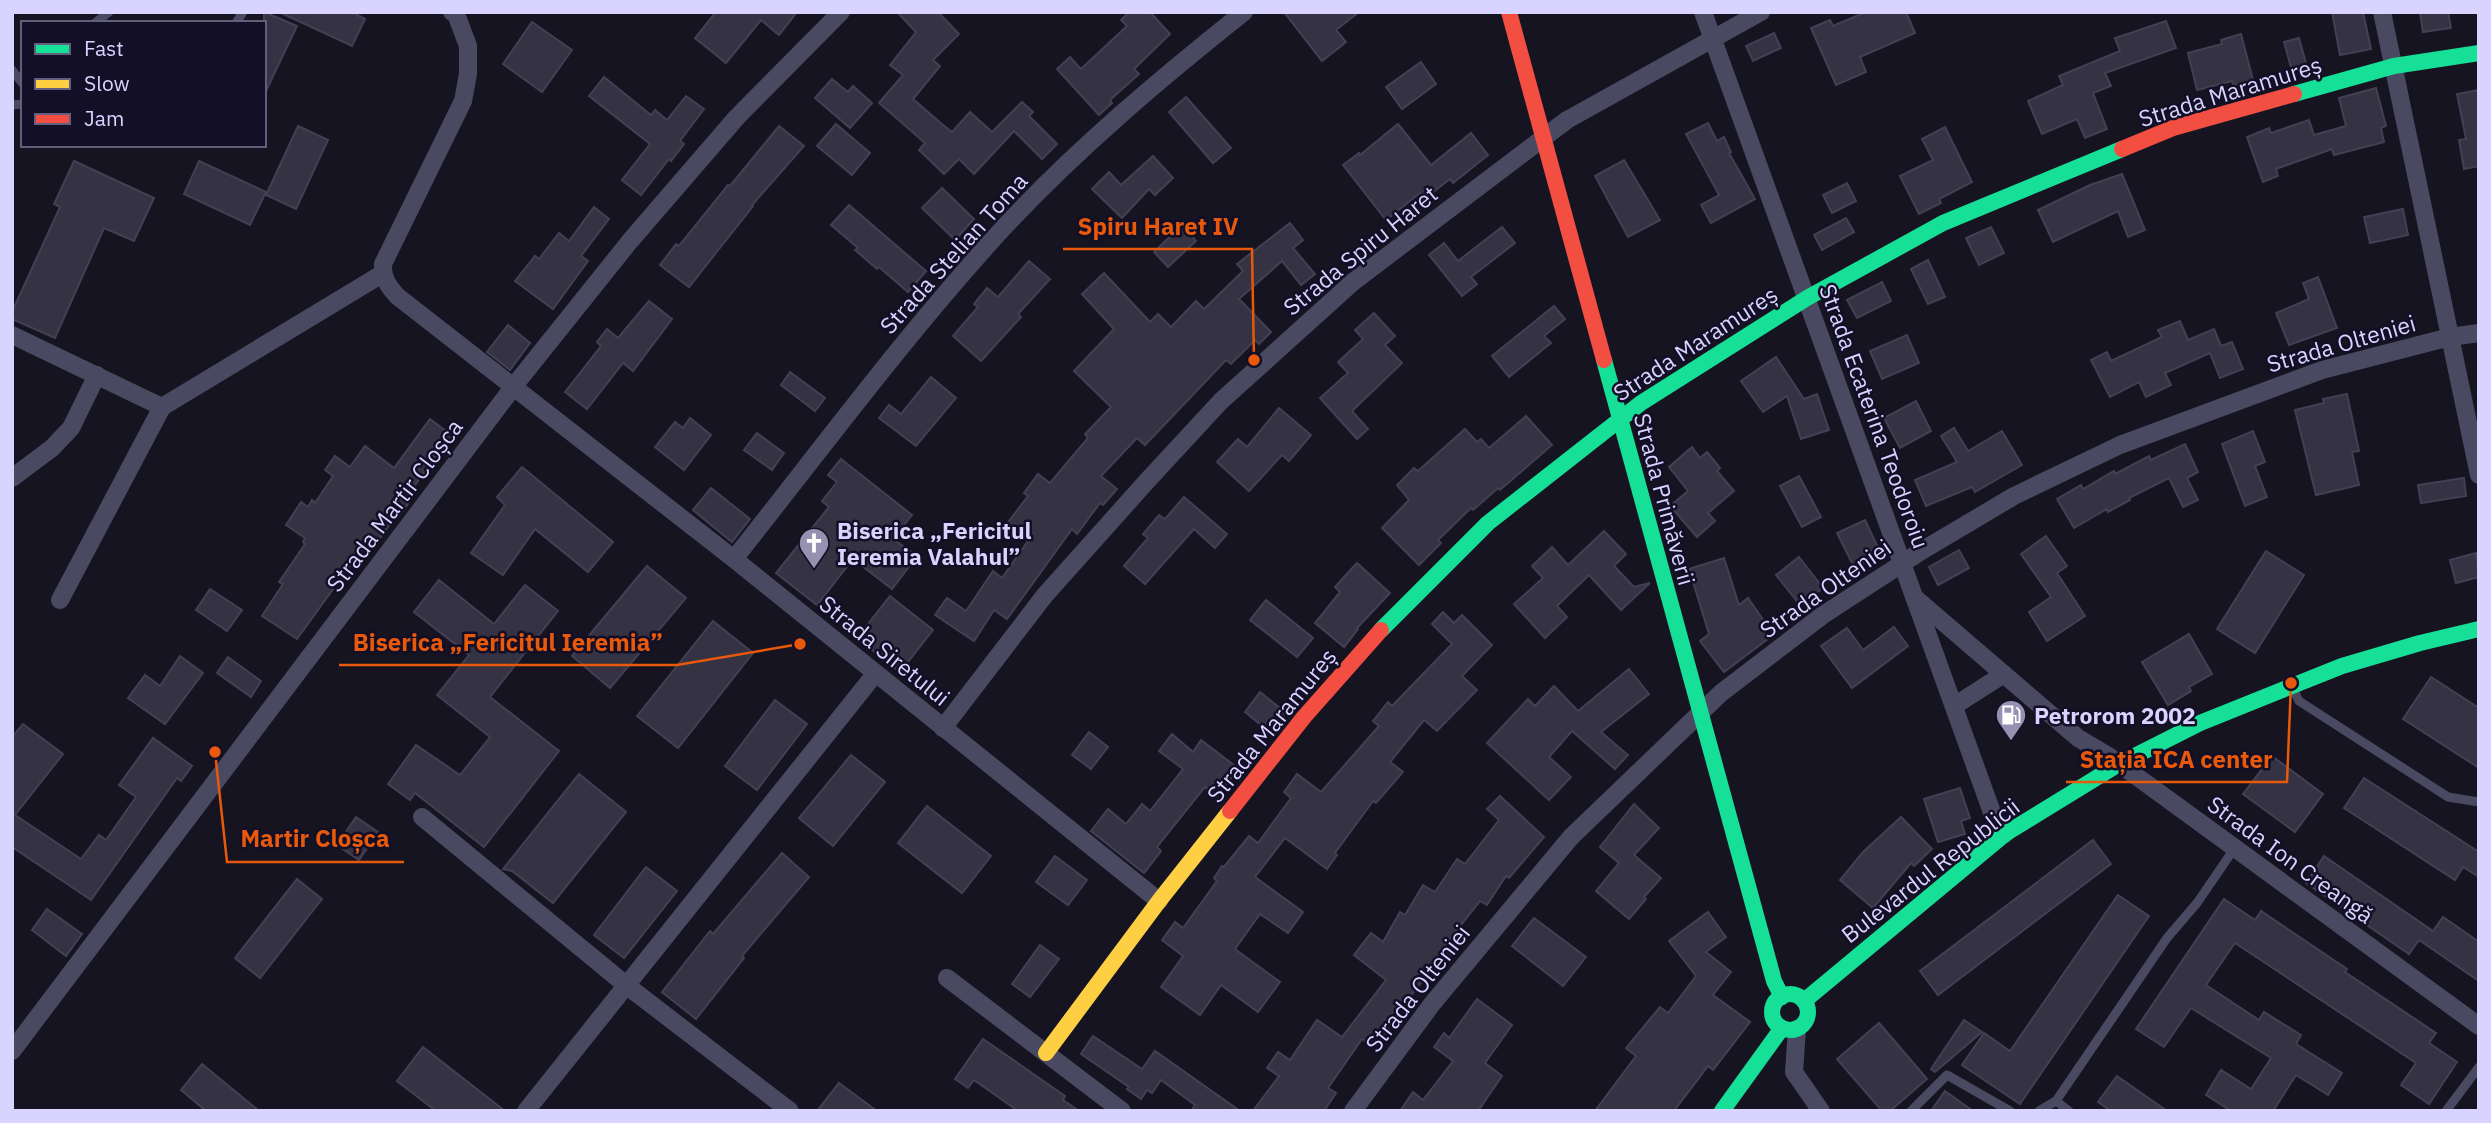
<svg xmlns="http://www.w3.org/2000/svg" width="2491" height="1123" viewBox="0 0 2491 1123" font-family="'IBM Plex Sans',sans-serif">
	<style>
		.building { fill: #343243; stroke: #433f54; stroke-width: 2 }
		.lines { fill: none; stroke-linecap: round; stroke-linejoin: round }
		.lane { stroke: #4a4962; stroke-width: 9 }
		.street { stroke: #4a4962; stroke-width: 18 }
		.fast { stroke: #16e098; stroke-width: 16 }
		.slow { stroke: #ffcf43; stroke-width: 16 }
		.jam { stroke: #f24e42; stroke-width: 16 }
		.labels { text-anchor: middle; dominant-baseline: central; stroke-width: 5; stroke-linejoin: round; paint-order: stroke }
		.street-label { font-size: 23px; fill: #d9d4ff; stroke: #130f26 }
		.poi-label { font-size: 23px; font-weight: bold; fill: #d9d4ff; stroke: #130f26; text-anchor: start }
		.leader { fill: none; stroke: #e8590c; stroke-width: 2.5 }
		.callout-dot { fill: #e8590c; stroke: #130f26; stroke-width: 2.5 }
		.callout-label { font-size: 24px; text-anchor: middle; font-weight: bold; fill: #e8590c; stroke: #130f26; stroke-width: 5; stroke-linejoin: round; paint-order: stroke }
	</style>
	<rect width="100%" height="100%" fill="#161421"/>
	<g class="building">
		<polygon points="264,12 297,26 264,95"/>
		<polygon points="279,12 352,12 365,19 352,46"/>
		<polygon points="716,12 797,12 779,35 761,20 726,63 695,38"/>
		<polygon points="897,12 938,12 959,34 933,60 940,66 913,99 943,125 952,132 970,112 992,132 1022,102 1033,112 1029,116 1057,144 1042,159 1014,131 974,174 959,159 944,174 919,150 925,143 879,103 903,75 890,65 916,32"/>
		<polygon points="1129,12 1150,12 1170,34 1134,69 1139,74 1110,100 1112,103 1099,115 1057,69 1070,57 1081,69 1127,26 1121,20"/>
		<polygon points="1284,12 1359,12 1336,30 1346,42 1322,61"/>
		<polygon points="1866,12 1906,12 1915,33 1860,57 1866,72 1836,85 1811,28 1830,20 1833,26"/>
		<polygon points="2332,12 2363,12 2371,49 2340,55"/>
		<polygon points="2420,12 2448,12 2451,28 2423,32"/>
		<polygon points="2166,21 2176,48 2105,73 2111,86 2093,93 2107,129 2085,138 2077,119 2042,134 2028,101 2063,85 2059,76 2120,51 2115,38"/>
		<polygon points="532,22 572,50 542,92 503,64"/>
		<polygon points="1774,33 1781,48 1753,61 1746,46"/>
		<polygon points="2241,34 2253,80 2233,85 2232,81 2197,90 2188,53 2222,44 2221,40"/>
		<polygon points="2299,38 2307,67 2292,71 2284,42"/>
		<polygon points="1421,62 1436,84 1402,109 1386,87"/>
		<polygon points="604,77 651,115 655,110 667,120 686,96 704,109 680,141 684,144 671,161 669,159 641,195 622,180 650,144 589,96"/>
		<polygon points="832,79 848,92 853,86 872,103 850,128 815,98"/>
		<polygon points="2376,88 2386,126 2381,128 2384,142 2334,155 2332,149 2276,169 2278,176 2263,182 2247,137 2269,128 2271,133 2309,120 2314,135 2346,126 2339,98"/>
		<polygon points="2479,90 2479,166 2464,169 2459,140 2466,139 2457,94"/>
		<polygon points="1186,97 1231,148 1213,163 1169,112"/>
		<polygon points="1708,123 1717,141 1724,137 1731,152 1729,153 1755,199 1711,223 1701,205 1719,195 1686,134"/>
		<polygon points="836,124 870,153 852,175 817,146"/>
		<polygon points="1398,124 1431,165 1471,133 1488,155 1453,183 1450,179 1424,199 1420,193 1386,220 1343,165 1359,153 1360,155"/>
		<polygon points="298,126 328,140 296,209 266,195"/>
		<polygon points="779,126 804,146 752,205 753,206 689,287 660,265 676,244 679,246 728,185 730,186"/>
		<polygon points="1945,127 1972,182 1939,199 1941,203 1919,214 1900,176 1933,160 1922,139"/>
		<polygon points="1153,156 1173,178 1155,195 1149,189 1122,218 1092,189 1109,172 1121,185"/>
		<polygon points="1624,160 1660,220 1628,237 1595,176"/>
		<polygon points="74,161 154,198 134,241 104,228 55,338 12,319 12,312 60,207 54,204"/>
		<polygon points="199,161 266,192 250,225 184,194"/>
		<polygon points="2122,174 2145,230 2128,237 2118,211 2053,242 2038,210 2090,185"/>
		<polygon points="1847,183 1856,201 1832,213 1823,195"/>
		<polygon points="942,188 974,219 955,240 922,208"/>
		<polygon points="849,205 926,271 908,292 879,267 877,269 855,250 858,248 831,225"/>
		<polygon points="594,207 609,219 581,256 588,261 553,309 515,281 535,256 539,259 559,233 569,241"/>
		<polygon points="2403,209 2408,235 2370,243 2364,217"/>
		<polygon points="1846,218 1854,232 1822,250 1814,235"/>
		<polygon points="1290,223 1303,240 1293,248 1315,274 1301,285 1282,261 1239,299 1271,332 1259,344 1255,340 1231,364 1226,360 1145,445 1137,438 1101,476 1117,489 1103,505 1100,503 1077,534 1072,529 1007,619 994,610 974,641 935,615 947,598 966,611 993,571 1002,578 1028,541 1006,525 1028,496 1024,493 1038,474 1050,483 1088,438 1085,434 1111,407 1074,371 1114,329 1082,294 1104,273 1150,322 1158,314 1171,327 1196,301 1204,309 1243,271 1237,264"/>
		<polygon points="1182,225 1196,241 1168,267 1154,252"/>
		<polygon points="1502,227 1515,243 1471,277 1477,284 1462,296 1429,255 1444,243 1458,261"/>
		<polygon points="1991,227 2004,253 1979,265 1966,238"/>
		<polygon points="1928,260 1945,297 1928,304 1911,269"/>
		<polygon points="1029,261 1050,279 1018,314 1021,317 981,361 953,336 978,307 974,304 987,288 998,297"/>
		<polygon points="2318,277 2337,328 2289,345 2276,313 2309,299 2303,283"/>
		<polygon points="1882,282 1891,301 1857,318 1847,300"/>
		<polygon points="649,301 672,319 633,371 623,363 587,409 565,392 601,346 597,342 607,329 618,338"/>
		<polygon points="1554,306 1565,319 1544,336 1551,343 1509,377 1492,356"/>
		<polygon points="1374,313 1395,336 1385,345 1402,363 1352,411 1368,429 1357,439 1320,398 1348,373 1338,362 1363,339 1355,330"/>
		<polygon points="2180,321 2188,340 2214,329 2221,346 2232,342 2243,369 2220,378 2210,353 2165,373 2171,385 2146,397 2139,382 2110,397 2091,360 2107,352 2111,361 2162,337 2158,330"/>
		<polygon points="508,325 530,343 510,370 487,352"/>
		<polygon points="1907,335 1919,363 1882,379 1870,351"/>
		<polygon points="1776,357 1804,399 1817,394 1829,430 1801,439 1787,396 1763,412 1741,381"/>
		<polygon points="790,372 825,398 815,411 781,385"/>
		<polygon points="931,377 956,398 916,446 879,418 889,405 901,414"/>
		<polygon points="2347,394 2359,451 2352,452 2359,485 2316,495 2295,410 2324,403 2323,399"/>
		<polygon points="1916,401 1931,431 1900,448 1884,418"/>
		<polygon points="1279,408 1311,435 1289,461 1282,455 1249,491 1217,462 1238,439 1247,447"/>
		<polygon points="1526,416 1552,445 1500,490 1498,488 1473,510 1471,508 1438,540 1441,543 1419,565 1382,528 1409,500 1397,485 1414,468 1418,471 1465,429 1477,442 1481,439 1489,448"/>
		<polygon points="690,418 711,435 684,470 655,447 675,422 683,428"/>
		<polygon points="430,419 454,437 442,453 439,451 404,501 408,504 398,517 396,516 377,542 371,537 297,639 262,616 283,584 279,582 305,544 303,542 305,538 286,525 301,502 308,507 312,500 315,503 333,476 325,470 335,456 350,467 365,446 394,468"/>
		<polygon points="1954,428 1968,451 2002,431 2022,465 1975,492 1972,487 1926,506 1915,480 1957,462 1941,436"/>
		<polygon points="2253,431 2265,462 2255,466 2267,497 2245,506 2222,444"/>
		<polygon points="757,433 784,453 772,470 744,450"/>
		<polygon points="2185,444 2198,472 2187,478 2198,500 2183,507 2169,478 2129,498 2130,500 2108,512 2107,509 2074,528 2057,499 2081,485 2083,489 2114,471 2115,474 2149,456 2151,460"/>
		<polygon points="1692,447 1700,458 1707,452 1720,468 1717,471 1734,491 1708,513 1715,521 1697,537 1670,506 1688,491 1669,467"/>
		<polygon points="841,459 912,515 893,539 917,556 892,589 853,559 817,605 776,573 829,507 822,501 837,482 828,475"/>
		<polygon points="522,467 613,542 588,572 535,529 503,575 471,553 505,505 497,497"/>
		<polygon points="1799,476 1821,517 1802,527 1780,486"/>
		<polygon points="2464,478 2466,496 2421,503 2418,485"/>
		<polygon points="711,488 750,519 732,542 693,510"/>
		<polygon points="1184,497 1227,534 1215,548 1194,529 1145,584 1124,566 1148,538 1143,534 1159,515 1165,519"/>
		<polygon points="1865,520 1881,554 1854,567 1837,533"/>
		<polygon points="1604,531 1626,554 1614,566 1634,587 1650,583 1621,610 1589,575 1557,606 1567,617 1545,638 1514,604 1543,578 1532,566 1552,547 1568,565"/>
		<polygon points="2046,536 2067,566 2057,573 2085,616 2047,641 2029,612 2051,597 2021,554"/>
		<polygon points="1959,550 1969,568 1938,585 1929,567"/>
		<polygon points="2266,551 2304,575 2255,653 2217,629"/>
		<polygon points="2476,553 2479,577 2456,583 2450,560"/>
		<polygon points="1799,557 1823,588 1800,605 1776,575"/>
		<polygon points="1724,558 1739,605 1748,598 1766,624 1761,628 1769,638 1724,672 1700,641 1709,634 1689,569"/>
		<polygon points="1357,563 1390,593 1357,628 1358,629 1344,647 1315,623 1340,592 1335,587"/>
		<polygon points="647,566 686,598 610,688 572,656"/>
		<polygon points="439,580 494,624 525,585 558,611 490,697 559,751 484,847 415,793 410,800 388,784 416,745 460,775 490,737 437,695 469,655 414,612"/>
		<polygon points="210,589 242,610 227,631 196,610"/>
		<polygon points="890,596 933,630 900,672 857,638"/>
		<polygon points="1266,600 1313,638 1297,657 1250,620"/>
		<polygon points="1443,612 1454,623 1462,615 1492,645 1462,676 1477,690 1437,731 1424,720 1390,762 1403,772 1376,803 1373,801 1335,853 1337,855 1327,869 1285,838 1255,877 1303,912 1288,933 1260,914 1235,949 1280,982 1258,1012 1221,985 1200,1015 1161,987 1183,956 1162,940 1175,922 1183,928 1217,881 1214,878 1222,866 1224,867 1249,836 1258,843 1291,798 1284,792 1297,774 1321,792 1379,726 1373,721 1388,702 1392,706 1452,644 1432,624"/>
		<polygon points="713,621 753,653 678,748 637,716"/>
		<polygon points="1894,627 1908,646 1852,688 1821,646 1847,628 1863,650"/>
		<polygon points="2189,634 2212,674 2189,687 2191,691 2168,705 2142,662"/>
		<polygon points="180,656 203,673 165,724 128,698 145,675 160,686"/>
		<polygon points="228,657 261,681 251,697 217,673"/>
		<polygon points="1629,669 1649,694 1601,732 1628,755 1615,769 1572,731 1549,757 1571,777 1549,800 1487,743 1528,699 1535,706 1554,686 1578,711"/>
		<polygon points="2431,677 2479,708 2479,768 2403,719"/>
		<polygon points="1260,692 1286,713 1270,732 1245,712"/>
		<polygon points="775,700 807,724 757,790 725,766"/>
		<polygon points="23,724 63,754 15,815 81,859 99,835 106,840 136,797 119,785 153,738 192,766 181,781 177,778 91,900 12,847 12,737"/>
		<polygon points="1089,732 1108,747 1091,769 1072,755"/>
		<polygon points="1172,734 1193,752 1201,740 1239,769 1217,797 1205,787 1157,847 1161,851 1144,873 1091,831 1108,809 1126,824 1142,804 1150,811 1183,769 1159,751"/>
		<polygon points="851,755 885,782 833,846 799,818"/>
		<polygon points="2272,756 2323,794 2295,832 2243,794"/>
		<polygon points="579,774 626,812 553,903 512,871 503,869"/>
		<polygon points="2364,778 2479,852 2479,877 2463,867 2455,880 2344,808"/>
		<polygon points="1960,788 1970,818 1961,821 1965,834 1938,842 1924,799"/>
		<polygon points="1500,796 1544,837 1509,878 1506,876 1487,905 1480,901 1446,944 1455,950 1442,966 1437,962 1410,997 1407,995 1383,1024 1389,1029 1374,1048 1362,1039 1328,1088 1336,1093 1324,1111 1253,1111 1279,1076 1267,1068 1278,1052 1290,1060 1317,1020 1342,1037 1386,980 1354,955 1371,933 1383,942 1400,912 1405,915 1423,885 1435,892 1457,859 1465,864 1499,820 1487,809"/>
		<polygon points="1634,804 1659,828 1634,855 1661,878 1644,897 1646,899 1629,919 1596,891 1619,863 1600,847"/>
		<polygon points="927,806 991,856 962,893 898,843"/>
		<polygon points="356,817 378,832 359,860 337,845"/>
		<polygon points="1901,817 1932,849 1914,866 1911,863 1873,908 1840,880 1863,852"/>
		<polygon points="2093,840 2111,864 1938,995 1920,971"/>
		<polygon points="782,853 809,877 742,956 744,958 696,1019 662,992 710,931 713,934"/>
		<polygon points="1055,856 1087,880 1068,905 1036,882"/>
		<polygon points="2324,856 2433,931 2443,917 2479,942 2479,981 2419,940 2409,954 2306,883"/>
		<polygon points="646,867 677,891 624,958 594,935"/>
		<polygon points="297,879 322,899 260,978 235,958"/>
		<polygon points="2118,895 2149,916 2020,1104 1962,1065 1984,1033 2010,1051"/>
		<polygon points="2224,899 2255,920 2261,911 2347,969 2345,972 2436,1033 2429,1043 2457,1062 2429,1104 2401,1085 2416,1063 2235,943 2206,985 2259,1020 2264,1012 2301,1035 2296,1044 2342,1073 2328,1095 2296,1075 2273,1111 2231,1111 2206,1095 2221,1070 2251,1089 2271,1058 2191,1008 2164,1047 2136,1029"/>
		<polygon points="47,909 82,934 66,956 32,930"/>
		<polygon points="1708,912 1726,937 1706,952 1731,972 1713,995 1750,1022 1713,1070 1708,1066 1674,1111 1595,1111 1636,1056 1626,1048 1660,1007 1668,1013 1696,976 1669,941"/>
		<polygon points="1534,918 1586,957 1563,986 1512,946"/>
		<polygon points="1040,945 1059,959 1030,997 1012,984"/>
		<polygon points="1477,999 1512,1025 1485,1063 1502,1076 1478,1111 1400,1111 1413,1092 1423,1100 1453,1061 1434,1047 1444,1033 1449,1038"/>
		<polygon points="1964,1020 1982,1032 1935,1072 1931,1069"/>
		<polygon points="1879,1023 1927,1079 1890,1111 1882,1111 1837,1059"/>
		<polygon points="1093,1036 1142,1069 1155,1051 1240,1111 1191,1111 1195,1105 1161,1080 1152,1093 1147,1090 1141,1099 1127,1089 1129,1087 1081,1054"/>
		<polygon points="983,1039 1065,1096 1063,1100 1079,1111 1018,1111 974,1080 968,1088 955,1079"/>
		<polygon points="423,1047 505,1111 436,1111 397,1081"/>
		<polygon points="202,1064 259,1111 206,1111 181,1090"/>
		<polygon points="2117,1076 2167,1111 2111,1111 2098,1102"/>
		<polygon points="839,1083 877,1111 817,1111"/>
		<polygon points="1945,1091 1973,1111 1931,1111"/>
	</g>
	<g class="lines">
		<g class="lane">
			<polyline points="95,23 109,12"/>
			<polyline points="236,23 243,12"/>
			<polyline points="12,70 23,84"/>
			<polyline points="12,105 23,104"/>
			<polyline points="2292,687 2299,701 2448,797 2479,802"/>
			<polyline points="2056,1101 2167,938 2197,903 2234,849"/>
			<polyline points="1911,1111 1947,1075 2010,1111"/>
			<polyline points="2039,1111 2056,1101 2069,1111"/>
			<polyline points="2446,1111 2479,1067"/>
		</g>
		<g class="street">
			<path d="M 452,12 L 456,14 L 468,46 L 468,74 L 463,101 L 383,264 C 382,277 388,286 397,296 L 734,559 L 1159,901"/>
			<polyline points="1703,12 1994,818 2005,834"/>
			<polyline points="2382,12 2479,475"/>
			<polyline points="12,335 162,407 382,274"/>
			<polyline points="12,478 52,448 71,428 97,375"/>
			<path d="M 734,559 C 823,447 909,330 1006,225 C 1079,147 1160,79 1244,12"/>
			<polyline points="1914,597 2078,738 2110,757 2479,1026"/>
			<polyline points="60,600 162,407"/>
			<polyline points="1954,706 2004,674"/>
			<polyline points="943,728 1045,595 1147,481 1221,401 1353,282 1567,120 1761,12"/>
			<polyline points="422,817 626,985 790,1111"/>
			<polyline points="947,978 1122,1111"/>
			<polyline points="1797,1029 1794,1072 1821,1111"/>
			<polyline points="12,1051 514,386 630,241 737,117 841,12"/>
			<polyline points="526,1111 875,674"/>
			<polyline points="1353,1111 1432,1004 1571,837 1721,693 1823,615 1923,550 2014,496 2120,445 2322,370 2450,337 2479,333"/>
		</g>
		<g class="fast">
			<polyline points="2294,94 2394,66 2479,53"/>
			<polyline points="1604,360 1774,981 1782,997"/>
			<polyline points="1381,630 1488,523 1641,403 1807,298 1943,223 2122,149"/>
			<circle cx="1790" cy="1012" r="18"/>
			<polyline points="1804,1001 2005,834 2119,764 2200,723 2342,666 2420,643 2479,629"/>
			<polyline points="1722,1111 1782,1028"/>
		</g>
		<polyline class="slow" points="1046,1053 1159,901 1230,811"/>
		<g class="jam">
			<polyline points="1509,12 1604,360"/>
			<polyline points="2122,149 2173,128 2294,94"/>
			<polyline points="1230,811 1304,717 1381,630"/>
		</g>
	</g>
	<defs>
		<g id="church-pin" transform="scale(1.575)"><path d="M0 17L-7.5 6A9.5 9.5 0 1 1 7.5 6Z" fill="#9591b1" stroke="#130f26"/><path d="M-1.2-6h2.4v3.5h3.3v2.4h-3.3V6h-2.4V-.1h-3.3v-2.4h3.3Z" fill="#fff"/></g>
		<g id="fuel-pin" transform="scale(1.575)"><path d="M0 17L-7.5 6A9.5 9.5 0 1 1 7.5 6Z" fill="#9591b1" stroke="#130f26"/><path d="M-5.5-6h7V0h2V4h1.3V-2.5L3-4.5l.8-.8L6-3V5H2.5V1h-1V6h-7ZM-4.2-4.7v3.2H.2V-4.7Z" fill="#fff"/></g>
	</defs>
	<g fill-rule="evenodd">
		<use href="#church-pin" x="814" y="543"/>
		<use href="#fuel-pin" x="2011" y="715"/>
	</g>
	<g class="labels">
		<g class="street-label">
			<text transform="translate(2230 91) rotate(-17)">Strada Maramureș</text>
			<text transform="translate(1360 250) rotate(-39)">Strada Spiru Haret</text>
			<text transform="translate(953 253) rotate(-48)">Strada Stelian Toma</text>
			<text transform="translate(1695 343) rotate(-33)">Strada Maramureș</text>
			<text transform="translate(2341 343) rotate(-16)">Strada Olteniei</text>
			<text transform="translate(1875 416) rotate(70)">Strada Ecaterina Teodoroiu</text>
			<text transform="translate(1665 499) rotate(75)">Strada Primăverii</text>
			<text transform="translate(394 505) rotate(-53)">Strada Martir Cloșca</text>
			<text transform="translate(1825 588) rotate(-35)">Strada Olteniei</text>
			<text transform="translate(885 650) rotate(39)">Strada Siretului</text>
			<text transform="translate(1271 725) rotate(-51)">Strada Maramureș</text>
			<text transform="translate(2291 859) rotate(36)">Strada Ion Creangă</text>
			<text transform="translate(1930 870) rotate(-38)">Bulevardul Republicii</text>
			<text transform="translate(1417 988) rotate(-52)">Strada Olteniei</text>
		</g>
		<g class="poi-label">
			<text x="837" y="530">Biserica „Fericitul<tspan x="837" dy="26">Ieremia Valahul”</tspan></text>
			<text x="2034" y="715">Petrorom 2002</text>
		</g>
	</g>
	<path class="leader" d="M1254 360L1252 249H1063M800 644L677 665H339M2291 683L2287 782H2066M215 752L227 862H404"/>
	<g class="callout-dot">
		<circle cx="1254" cy="360" r="7"/>
		<circle cx="800" cy="644" r="7"/>
		<circle cx="2291" cy="683" r="7"/>
		<circle cx="215" cy="752" r="7"/>
	</g>
	<g class="callout-label">
		<text x="1158" y="235">Spiru Haret IV</text>
		<text x="508" y="651">Biserica „Fericitul Ieremia”</text>
		<text x="2176" y="768">Stația ICA center</text>
		<text x="315" y="847">Martir Cloșca</text>
	</g>
	<rect width="2491" height="1123" fill="none" stroke="#d9d4ff" stroke-width="28"/>
	<rect x="21" y="21" width="245" height="126" fill="#130f26" stroke="#625e7d" stroke-width="2"/>
	<rect x="35" y="44" width="35" height="10" fill="#16e098" stroke="#625e7d" stroke-width="2"/>
	<text x="84" y="56" font-size="21" fill="#d9d4ff">Fast</text>
	<rect x="35" y="79" width="35" height="10" fill="#ffcf43" stroke="#625e7d" stroke-width="2"/>
	<text x="84" y="91" font-size="21" fill="#d9d4ff">Slow</text>
	<rect x="35" y="114" width="35" height="10" fill="#f24e42" stroke="#625e7d" stroke-width="2"/>
	<text x="84" y="126" font-size="21" fill="#d9d4ff">Jam</text>
</svg>
